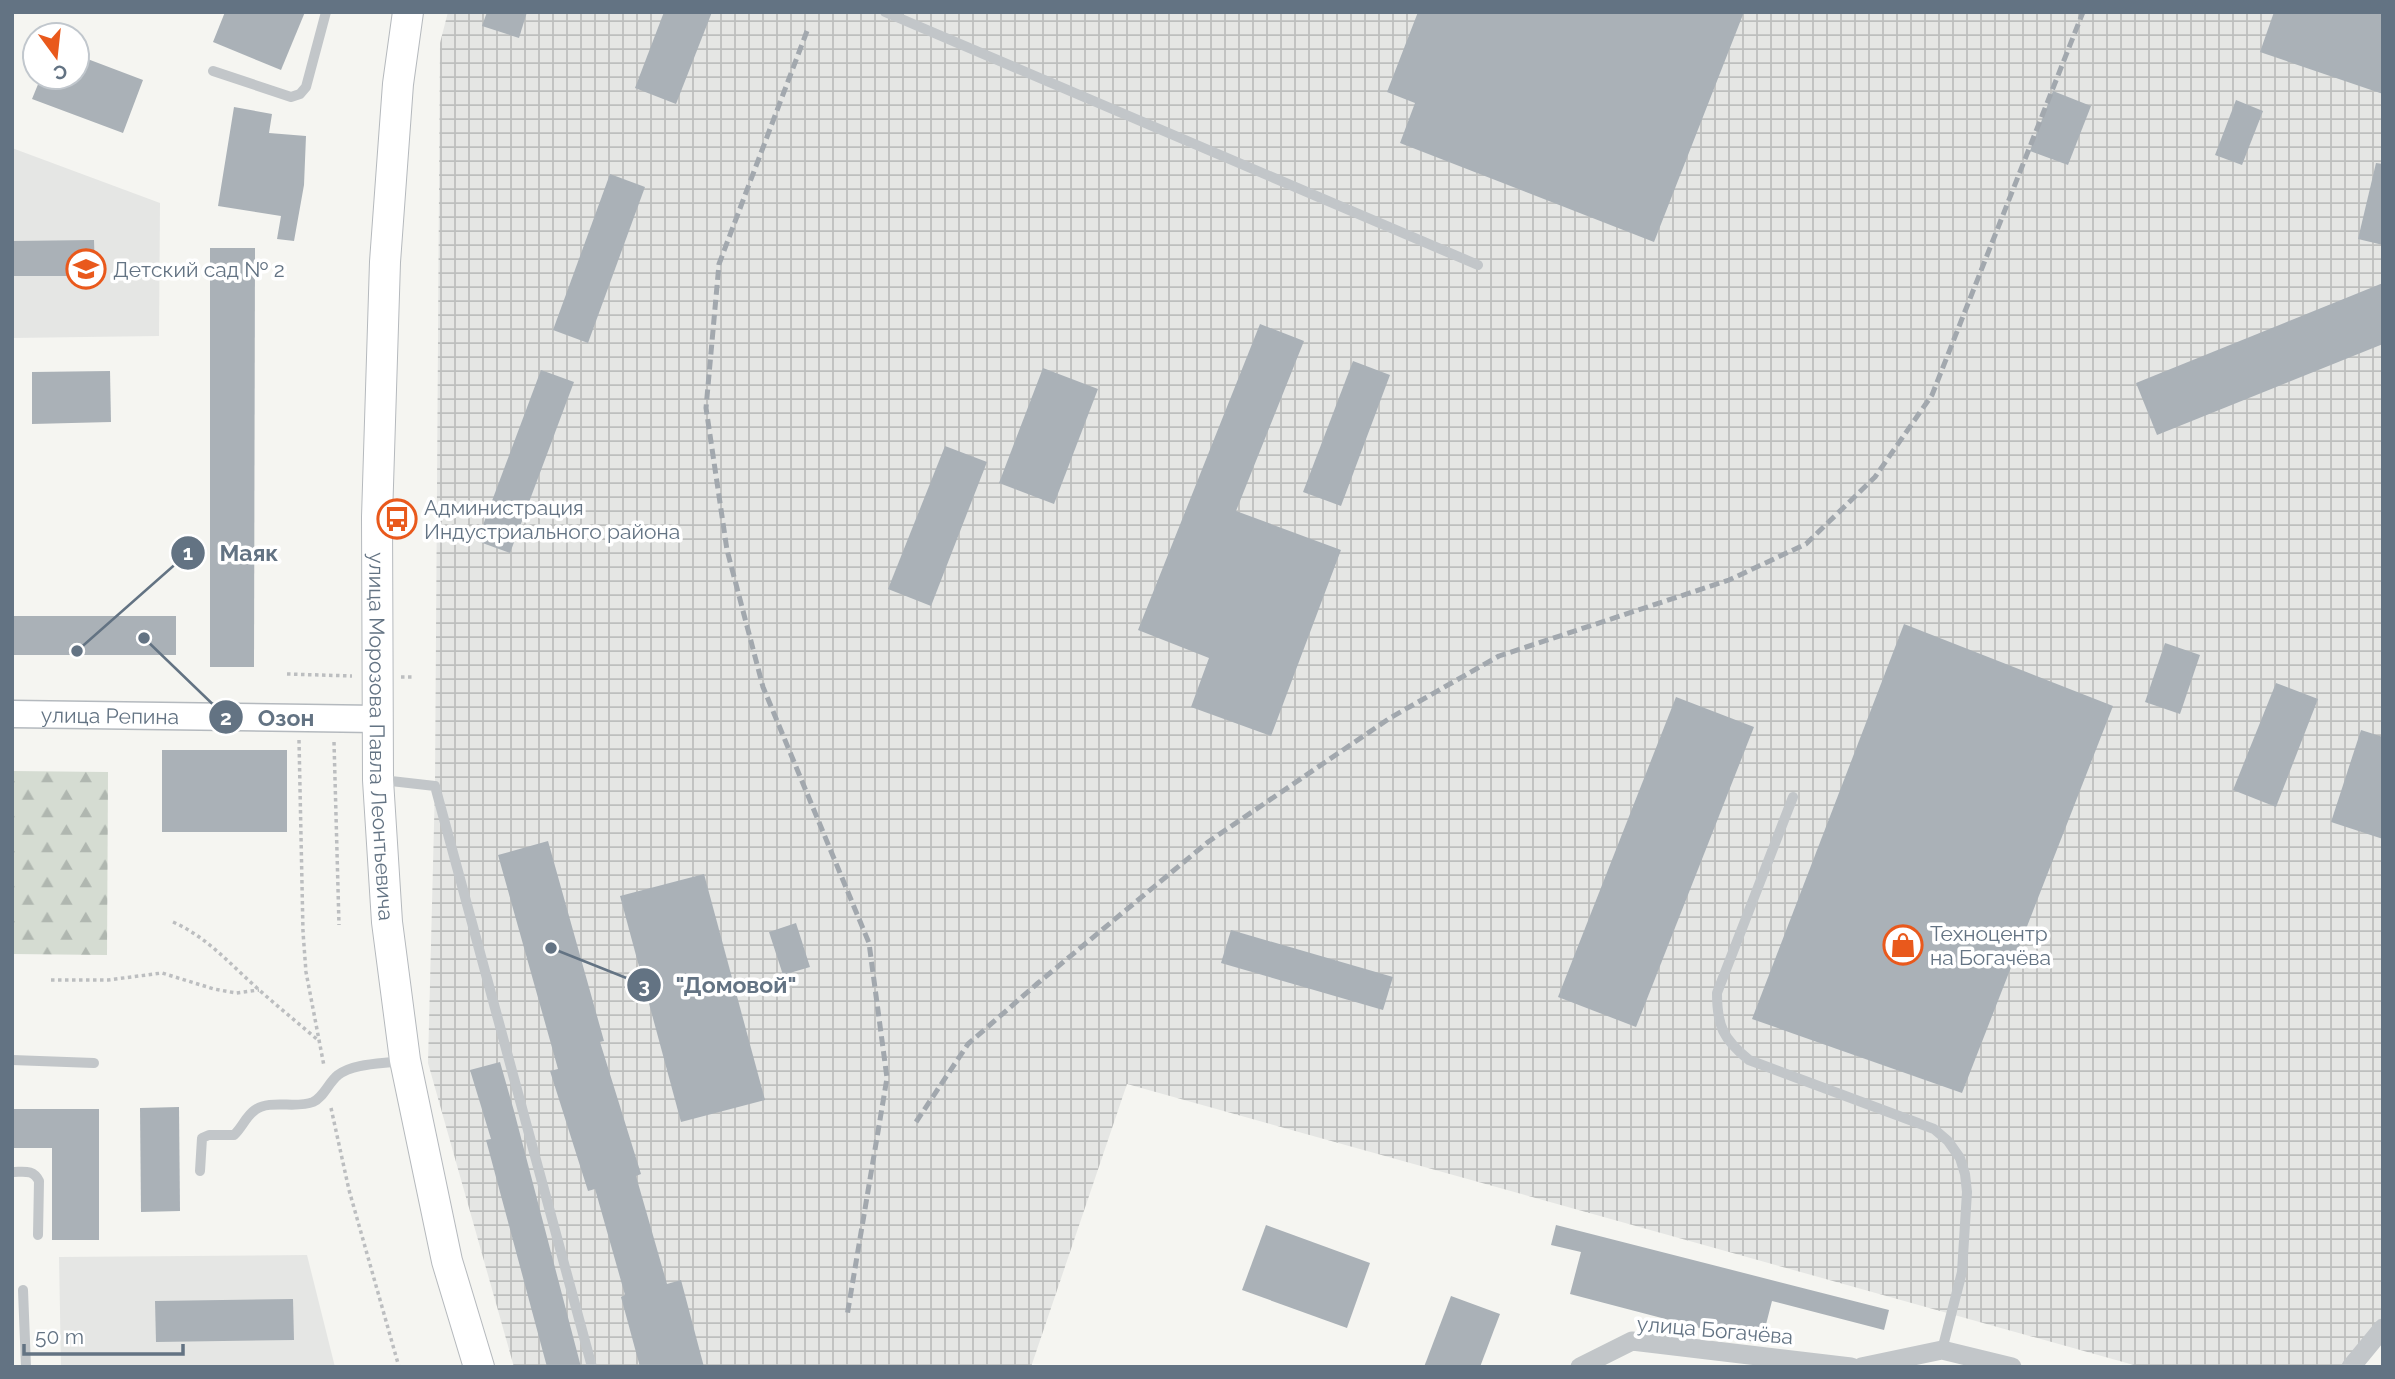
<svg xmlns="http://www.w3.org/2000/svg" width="2395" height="1379" viewBox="0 0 2395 1379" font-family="Raleway,sans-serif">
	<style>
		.built { fill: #e5e6e4 }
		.industrial { fill: url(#industrial-grid) }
		.forest { fill: url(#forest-firs) }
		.building { fill: #aab1b7 }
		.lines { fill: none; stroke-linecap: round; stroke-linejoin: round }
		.secondary-casing { stroke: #b4b9be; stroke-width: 29 }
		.primary-casing { stroke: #b5b9bd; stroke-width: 32 }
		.path { stroke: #bcbec0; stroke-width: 3.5; stroke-dasharray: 3.5 3.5; stroke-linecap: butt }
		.lane { stroke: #c2c6c9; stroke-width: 10 }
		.street { stroke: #c2c6c9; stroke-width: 19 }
		.secondary { stroke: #fff; stroke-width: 26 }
		.primary { stroke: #fff; stroke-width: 30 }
		.rail { stroke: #a2a8ae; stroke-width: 5; stroke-dasharray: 10 5; stroke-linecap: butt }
		.labels { text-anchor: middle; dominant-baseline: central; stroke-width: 7; stroke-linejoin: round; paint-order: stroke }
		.poi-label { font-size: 21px; fill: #637383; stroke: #fff; text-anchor: start }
		.street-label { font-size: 21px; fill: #637383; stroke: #fff }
		.leader { fill: none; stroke: #637383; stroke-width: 2.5 }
		.callout-dot { fill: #637383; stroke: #fff; stroke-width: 2.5 }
		.mark-label { font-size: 21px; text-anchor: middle; font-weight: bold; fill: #fff }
		.callout-label { font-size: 23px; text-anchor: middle; font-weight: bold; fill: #637383; stroke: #fff; stroke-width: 7; stroke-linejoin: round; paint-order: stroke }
	</style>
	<defs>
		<pattern id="industrial-grid" width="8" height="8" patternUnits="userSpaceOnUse" patternTransform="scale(1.75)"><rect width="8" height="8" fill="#e5e6e4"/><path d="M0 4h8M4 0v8" fill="none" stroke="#bdbfbe"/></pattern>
		<pattern id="forest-firs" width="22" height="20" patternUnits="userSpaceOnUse" patternTransform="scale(1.75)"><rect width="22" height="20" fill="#d5dcd2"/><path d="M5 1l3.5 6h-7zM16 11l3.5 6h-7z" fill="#b0b7b0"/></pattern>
	</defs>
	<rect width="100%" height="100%" fill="#f5f5f1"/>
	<g class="built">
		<polygon points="12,148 160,203 159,336 12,338"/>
		<polygon points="307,1255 335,1367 61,1367 59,1257"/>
	</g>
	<polygon class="industrial" points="448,12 2383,12 2383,1323 2346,1367 2141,1367 1127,1084 1031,1367 514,1367 428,1063 435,786 440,43"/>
	<polygon class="forest" points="12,771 108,772 107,955 12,954"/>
	<g class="building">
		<polygon points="225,12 305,12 281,70 213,42"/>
		<polygon points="487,12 527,12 519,38 482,26"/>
		<polygon points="664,12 712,12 676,104 635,88"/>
		<polygon points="1418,12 1744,12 1654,242 1400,143 1415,103 1387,92"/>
		<polygon points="2274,12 2383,12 2383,94 2260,52"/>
		<polygon points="77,55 143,80 123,133 32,99 41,77 77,77"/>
		<polygon points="2053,91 2091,106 2068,165 2030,151"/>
		<polygon points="2236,100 2263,111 2242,165 2215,155"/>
		<polygon points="234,107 272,114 269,133 306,136 304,185 294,241 277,239 281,216 218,206"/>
		<polygon points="2376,163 2383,164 2383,245 2358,239"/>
		<polygon points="610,174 645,187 588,343 553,330"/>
		<polygon points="94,240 95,276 12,276 12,241"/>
		<polygon points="210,248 255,248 254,667 210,667"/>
		<polygon points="2383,283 2383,344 2157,435 2136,383"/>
		<polygon points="1260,324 1304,341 1236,511 1341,550 1271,736 1191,707 1209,658 1138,630"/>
		<polygon points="1353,361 1390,375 1341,506 1303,492"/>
		<polygon points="1043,368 1098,389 1054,504 999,483"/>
		<polygon points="541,370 574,382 510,553 477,541"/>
		<polygon points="110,371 111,422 32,424 32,372"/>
		<polygon points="945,446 987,462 931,606 888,589"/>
		<rect x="12" y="616" width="164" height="39"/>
		<polygon points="1904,624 2113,706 1962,1093 1752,1019"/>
		<polygon points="2165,643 2200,655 2180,714 2145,702"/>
		<polygon points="2276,683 2318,699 2276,807 2233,790"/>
		<polygon points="1676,697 1754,727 1636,1027 1558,997"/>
		<polygon points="2361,730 2383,737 2383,839 2331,822"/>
		<rect x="162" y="750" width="125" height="82"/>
		<polygon points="548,841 604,1041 600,1042 641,1174 636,1176 667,1284 681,1280 704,1367 640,1367 621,1297 625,1295 595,1189 588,1191 550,1071 558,1069 498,855"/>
		<polygon points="704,874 765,1100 681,1122 620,896"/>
		<polygon points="796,923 810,967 783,975 769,932"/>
		<polygon points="1231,930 1393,977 1383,1010 1221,963"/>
		<polygon points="500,1062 514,1111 581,1367 547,1367 486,1140 491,1139 470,1070"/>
		<polygon points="179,1107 180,1211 141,1212 140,1108"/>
		<polygon points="12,1109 99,1109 99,1240 52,1240 52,1148 12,1148"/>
		<polygon points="1266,1225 1370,1263 1347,1328 1242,1290"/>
		<polygon points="1556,1225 1889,1310 1884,1330 1772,1301 1761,1344 1570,1294 1581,1252 1551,1245"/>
		<polygon points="1451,1296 1500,1314 1480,1367 1424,1367"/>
		<polygon points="293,1299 294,1340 156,1342 155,1301"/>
	</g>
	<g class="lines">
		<g class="secondary-casing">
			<g id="secondary">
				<path id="s1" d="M 12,714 L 377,719"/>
			</g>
		</g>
		<g class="primary-casing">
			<g id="primary">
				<path id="s2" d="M 408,12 L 398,84 L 385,262 L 377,517 L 378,780 L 387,922 L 405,1060 L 447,1261 L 479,1367"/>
			</g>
		</g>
		<g class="path">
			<polyline points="287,674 352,676"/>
			<polyline points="401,677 413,677"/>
			<polyline points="299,740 303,932 306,972 324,1066"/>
			<polyline points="334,742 339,925"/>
			<path d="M 173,922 C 207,937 230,964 257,988 C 277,1006 298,1023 319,1041"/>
			<polyline points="51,980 108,980 162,973 214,989 236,993 259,990"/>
			<polyline points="331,1108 349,1190 399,1367"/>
		</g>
		<g class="lane">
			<polyline points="885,12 1478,265"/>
			<polyline points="213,71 291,97 300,94 306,87 326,12"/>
			<polyline points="382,780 435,786 592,1367"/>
			<path d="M 1793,797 L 1717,993 C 1717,1026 1723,1039 1749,1060 L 1934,1129 L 1948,1141 L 1960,1158 L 1965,1174 L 1967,1192 L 1962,1272 L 1942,1350"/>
			<polyline points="12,1060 94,1063"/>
			<path d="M 200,1171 L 202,1138 L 209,1135 L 234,1135 C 242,1128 246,1116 255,1110 C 270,1099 296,1109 313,1102 C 324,1097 328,1083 338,1075 C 354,1063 382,1064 401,1061"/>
			<path d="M 12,1172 C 24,1172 33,1169 39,1181 L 38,1235"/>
			<polyline points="23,1290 26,1367"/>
		</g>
		<g class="street">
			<polyline points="1580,1367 1632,1341 1851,1367"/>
			<polyline points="1861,1367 1942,1350 2012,1367"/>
			<polyline points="2351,1367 2383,1328"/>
		</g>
		<use href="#secondary" class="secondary"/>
		<use href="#primary" class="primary"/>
		<g class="rail">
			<polyline points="807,31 719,264 706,408 727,550 763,687 869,943 887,1078 847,1316"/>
			<polyline points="916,1122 968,1044 1038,983 1208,842 1390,718 1499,656 1729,580 1806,544 1875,477 1932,395 2083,12"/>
		</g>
	</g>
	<defs>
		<g id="school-ring" transform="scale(2.0125)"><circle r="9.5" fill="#fff" stroke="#e9591c" stroke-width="1.5"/><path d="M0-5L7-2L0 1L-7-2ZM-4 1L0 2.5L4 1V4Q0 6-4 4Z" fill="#e9591c"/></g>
		<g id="bus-ring" transform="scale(2.0125)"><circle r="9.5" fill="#fff" stroke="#e9591c" stroke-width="1.5"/><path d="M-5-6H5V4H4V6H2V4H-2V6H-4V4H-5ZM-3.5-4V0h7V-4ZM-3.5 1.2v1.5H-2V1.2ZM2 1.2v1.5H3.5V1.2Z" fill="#e9591c"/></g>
		<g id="shop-ring" transform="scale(2.0125)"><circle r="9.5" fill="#fff" stroke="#e9591c" stroke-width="1.5"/><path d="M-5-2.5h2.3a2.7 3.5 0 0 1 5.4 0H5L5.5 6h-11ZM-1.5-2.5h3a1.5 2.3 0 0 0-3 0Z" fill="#e9591c"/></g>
	</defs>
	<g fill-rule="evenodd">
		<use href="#school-ring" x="86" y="269"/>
		<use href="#bus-ring" x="397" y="519"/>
		<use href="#shop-ring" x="1903" y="945"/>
	</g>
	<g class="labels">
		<g class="poi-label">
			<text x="113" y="269">Детский сад № 2</text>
			<text x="424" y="507">Администрация<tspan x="424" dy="24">Индустриального района</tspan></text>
			<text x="1930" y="933">Техноцентр<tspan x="1930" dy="24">на Богачёва</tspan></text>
		</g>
		<g class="street-label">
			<text stroke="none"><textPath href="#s1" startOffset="98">улица Репина</textPath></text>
			<text stroke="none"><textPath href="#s2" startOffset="726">улица Морозова Павла Леонтьевича</textPath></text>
			<text transform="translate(1715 1330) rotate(5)">улица Богачёва</text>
		</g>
	</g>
	<path class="leader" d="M77 651L188 553M144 638L226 717M551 948L644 985"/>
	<g class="callout-dot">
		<circle cx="77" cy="651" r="7"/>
		<circle cx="144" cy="638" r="7"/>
		<circle cx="551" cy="948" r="7"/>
		<circle cx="188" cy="553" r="18"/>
		<circle cx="226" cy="717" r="18"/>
		<circle cx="644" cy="985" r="18"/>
	</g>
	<g class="mark-label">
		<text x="188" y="560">1</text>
		<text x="226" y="725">2</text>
		<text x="644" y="993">3</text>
	</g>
	<g class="callout-label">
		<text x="249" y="561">Маяк</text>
		<text x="286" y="726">Озон</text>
		<text x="736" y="993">"Домовой"</text>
	</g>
	<rect width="2395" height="1379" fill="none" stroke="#637383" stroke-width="28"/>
	<g transform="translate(56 56) rotate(165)"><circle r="33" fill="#ffffff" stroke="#c1c7cd" stroke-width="2"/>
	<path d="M0-5L12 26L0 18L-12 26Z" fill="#e9591c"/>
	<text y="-10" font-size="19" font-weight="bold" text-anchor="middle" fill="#637383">С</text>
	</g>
	<path d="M24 1344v10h159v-10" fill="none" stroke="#637383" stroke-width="3.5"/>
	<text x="35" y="1344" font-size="21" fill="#637383" stroke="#ffffff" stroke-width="5" paint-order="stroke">50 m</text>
</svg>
